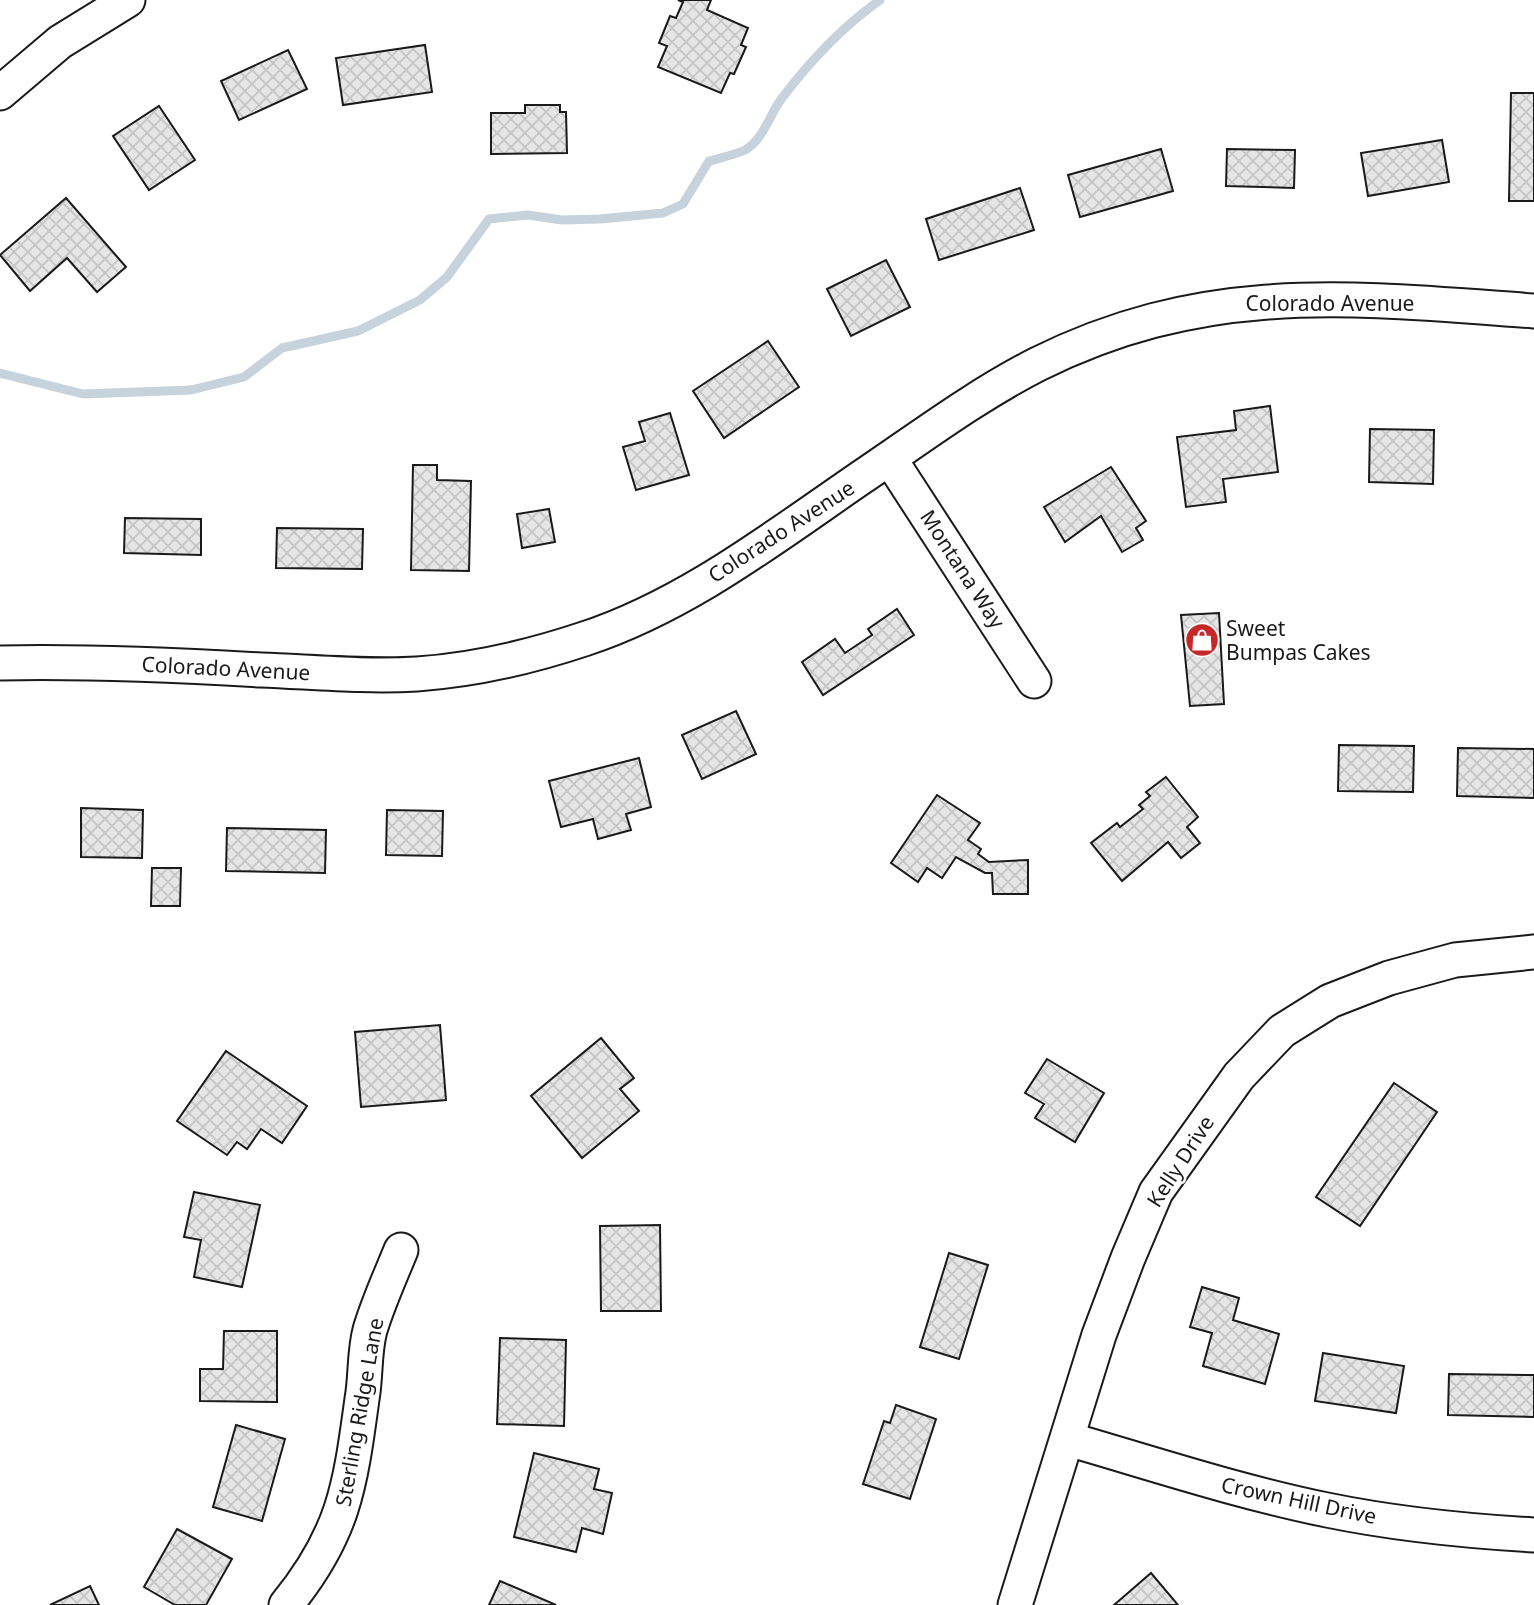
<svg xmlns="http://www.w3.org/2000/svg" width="1534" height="1605" viewBox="0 0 1534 1605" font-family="'Noto Sans',sans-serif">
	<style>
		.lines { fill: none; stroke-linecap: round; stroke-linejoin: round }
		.stream { stroke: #c6d2dc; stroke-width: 9 }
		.building { fill: url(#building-cross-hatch); stroke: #1a1a1a; stroke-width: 2 }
		.minor-casing { stroke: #1a1a1a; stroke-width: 37 }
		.minor { stroke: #fff; stroke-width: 33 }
		.labels { text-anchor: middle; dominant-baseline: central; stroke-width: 5; stroke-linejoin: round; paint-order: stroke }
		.street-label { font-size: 21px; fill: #1a1a1a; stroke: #fff }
		.poi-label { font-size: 21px; fill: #1a1a1a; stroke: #fff; text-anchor: start }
	</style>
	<defs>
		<pattern id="building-cross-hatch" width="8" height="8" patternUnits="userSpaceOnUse" patternTransform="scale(1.75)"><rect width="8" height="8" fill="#e6e6e6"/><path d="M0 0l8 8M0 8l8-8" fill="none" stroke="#c5c5c5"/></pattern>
	</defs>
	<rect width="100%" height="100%" fill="#fff"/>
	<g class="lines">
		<path class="stream" d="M 0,373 L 83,394 L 191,390 L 244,377 L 282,348 L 358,331 L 420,300 L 447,277 L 489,219 L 528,215 L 562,220 L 600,219 L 663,213 L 683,204 L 709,161 C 720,158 734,155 745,150 C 764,139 769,115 782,98 C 810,61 842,27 880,0"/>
	</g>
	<g class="building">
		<polygon points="678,0 711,0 707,10 748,28 741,45 746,47 734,74 730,73 721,93 658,67 667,46 659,43 670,16 676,18 683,2"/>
		<polygon points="425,45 432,92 343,105 336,58"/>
		<polygon points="288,50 307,89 239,120 221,81"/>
		<polygon points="1511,93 1534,93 1534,201 1509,201"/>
		<polygon points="525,105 560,105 560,112 566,112 567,153 491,154 491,113 525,113"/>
		<polygon points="159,106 195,160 149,190 113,136"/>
		<polygon points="1442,140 1449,182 1368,196 1361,153"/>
		<polygon points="1161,149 1173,191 1080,217 1068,175"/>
		<polygon points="1227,149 1295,150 1294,188 1226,186"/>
		<polygon points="1020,188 1034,230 939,260 926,219"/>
		<polygon points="66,198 126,267 97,292 67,258 30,291 0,255"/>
		<polygon points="886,260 910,307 851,336 827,289"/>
		<polygon points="768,341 799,387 724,438 693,391"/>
		<polygon points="1270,406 1278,472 1223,479 1226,502 1186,507 1177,437 1236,430 1234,411"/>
		<polygon points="670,413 689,475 636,490 623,447 645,441 639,422"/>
		<polygon points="1370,429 1434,430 1433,484 1369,482"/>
		<polygon points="413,465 437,465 437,480 471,481 469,571 411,570"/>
		<polygon points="1111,467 1146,521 1136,528 1143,540 1122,552 1101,516 1065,542 1044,507"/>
		<polygon points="549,509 555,542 522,548 517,514"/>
		<polygon points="125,518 201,519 201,555 124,553"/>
		<polygon points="277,528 363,529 362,569 276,568"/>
		<polygon points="897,609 914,635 823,695 802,662 835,639 845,653 872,635 868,629"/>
		<polygon points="1219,613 1224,704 1190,706 1181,615"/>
		<polygon points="736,711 756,754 702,779 682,735"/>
		<polygon points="1339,745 1414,746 1413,792 1338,791"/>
		<polygon points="1458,748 1534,749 1534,798 1457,796"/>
		<polygon points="639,758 651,807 626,814 631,830 598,839 593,819 561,827 549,781"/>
		<polygon points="1166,777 1198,817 1187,827 1200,843 1181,858 1168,842 1122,881 1091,843 1117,823 1120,827 1143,809 1139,805 1150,796 1146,792"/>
		<polygon points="937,795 980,823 968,840 981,849 978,854 989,862 1028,860 1028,894 993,894 992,873 985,873 956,857 942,878 927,868 918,882 891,863"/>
		<polygon points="81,808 143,810 142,858 81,857"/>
		<polygon points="387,810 443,811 442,856 386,855"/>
		<polygon points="227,828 326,830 325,873 226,871"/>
		<polygon points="152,868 181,868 180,906 151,906"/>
		<polygon points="440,1025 446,1100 361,1107 355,1032"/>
		<polygon points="601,1038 634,1078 620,1089 639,1111 582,1158 531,1096"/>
		<polygon points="226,1051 307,1106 282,1143 261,1129 247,1149 237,1142 227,1155 177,1121"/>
		<polygon points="1047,1059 1104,1093 1075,1142 1035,1118 1044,1104 1025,1093"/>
		<polygon points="1394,1083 1437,1112 1360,1226 1316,1197"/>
		<polygon points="194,1192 260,1205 242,1287 194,1277 201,1240 184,1237"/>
		<polygon points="660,1225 661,1311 601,1311 600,1226"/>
		<polygon points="949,1253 988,1265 959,1359 920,1347"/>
		<polygon points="1202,1287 1239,1298 1233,1320 1279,1334 1265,1384 1203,1366 1212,1333 1190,1327"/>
		<polygon points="224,1331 277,1331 277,1402 200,1401 200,1369 223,1369"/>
		<polygon points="500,1338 566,1340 564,1426 497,1424"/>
		<polygon points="1323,1353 1404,1366 1396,1413 1315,1401"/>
		<polygon points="1449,1374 1534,1375 1534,1417 1448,1415"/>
		<polygon points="896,1405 936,1419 910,1499 863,1484 884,1421 890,1423"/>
		<polygon points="236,1425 285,1439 262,1521 213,1507"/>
		<polygon points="534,1453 599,1469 594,1489 612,1493 603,1534 582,1528 576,1552 514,1537"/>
		<polygon points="177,1529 232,1559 206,1605 175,1605 144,1587"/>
		<polygon points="1151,1573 1178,1605 1114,1605"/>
		<polygon points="500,1581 556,1605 489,1605"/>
		<polygon points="90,1586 99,1605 50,1605"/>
	</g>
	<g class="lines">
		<g class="minor-casing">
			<g id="minor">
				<polyline points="0,93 60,42 128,0"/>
				<polyline points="890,459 1034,681"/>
				<path d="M 0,663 C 87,661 174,665 261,670 C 313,672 365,677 417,674 C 474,670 530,657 584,639 C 685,606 773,538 859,479 C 917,440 975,396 1038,364 C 1207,280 1353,298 1534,311"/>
				<path d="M 1068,1439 C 1154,1464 1239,1492 1327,1510 C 1395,1524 1465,1531 1534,1535"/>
				<path d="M 286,1605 C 344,1534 350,1487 362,1399 C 366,1377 364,1352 370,1330 C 378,1303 390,1277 401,1250"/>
				<polyline points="1015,1605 1099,1335 1128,1258 1156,1192 1239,1076 1282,1031 1330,1001 1389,978 1455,960 1534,952"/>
			</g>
		</g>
		<use href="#minor" class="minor"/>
	</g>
	<defs>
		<g id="shop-disc" transform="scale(1.75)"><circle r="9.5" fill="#c62828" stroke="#fff"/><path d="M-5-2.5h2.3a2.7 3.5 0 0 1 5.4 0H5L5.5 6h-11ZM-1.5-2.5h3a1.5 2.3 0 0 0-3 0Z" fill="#fff"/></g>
	</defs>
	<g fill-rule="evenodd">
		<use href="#shop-disc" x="1202" y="640"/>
	</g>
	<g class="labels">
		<g class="street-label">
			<text x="1330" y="303">Colorado Avenue</text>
			<text transform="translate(781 531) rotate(-33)">Colorado Avenue</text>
			<text transform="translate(963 569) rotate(57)">Montana Way</text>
			<text transform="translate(226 668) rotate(3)">Colorado Avenue</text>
			<text transform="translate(1180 1161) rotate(-57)">Kelly Drive</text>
			<text transform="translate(359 1412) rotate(-80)">Sterling Ridge Lane</text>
			<text transform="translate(1299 1500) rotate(12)">Crown Hill Drive</text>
		</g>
		<g class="poi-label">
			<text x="1226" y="628">Sweet<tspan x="1226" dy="24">Bumpas Cakes</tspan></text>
		</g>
	</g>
</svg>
